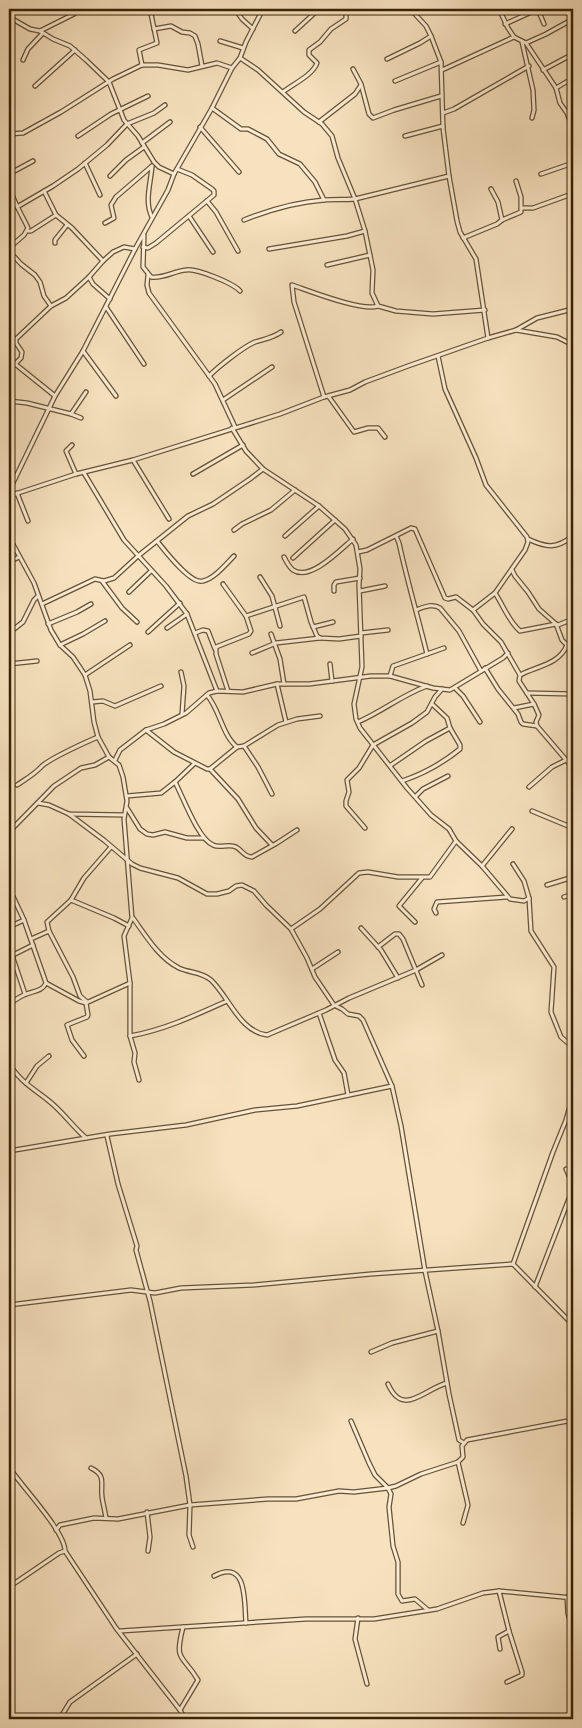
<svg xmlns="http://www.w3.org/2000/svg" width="582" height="1728" viewBox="0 0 582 1728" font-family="'Old Standard TT',serif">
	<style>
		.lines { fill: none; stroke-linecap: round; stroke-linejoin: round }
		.minor-casing { stroke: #685235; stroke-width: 5.5 }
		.minor { stroke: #faecd5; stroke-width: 3 }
	</style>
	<rect width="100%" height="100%" fill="#f7e2bf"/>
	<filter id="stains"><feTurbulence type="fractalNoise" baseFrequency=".004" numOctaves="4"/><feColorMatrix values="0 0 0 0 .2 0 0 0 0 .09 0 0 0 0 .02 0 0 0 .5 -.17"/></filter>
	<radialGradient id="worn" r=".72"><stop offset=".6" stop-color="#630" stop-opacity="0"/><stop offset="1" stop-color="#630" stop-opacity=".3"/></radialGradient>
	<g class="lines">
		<g class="minor-casing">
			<g id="minor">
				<polyline points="235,9 242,19 253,29"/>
				<polyline points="400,9 413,12 423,9"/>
				<polyline points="499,9 508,28 514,37 526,43 556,88 560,103 567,113 573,129"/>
				<polyline points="413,12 426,26 431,36 441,62 443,128 449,176 457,221 460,232 476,259 488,338"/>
				<polyline points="9,17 30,29 40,31 53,39 70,46 86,60 109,82 124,120 138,136 154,162 159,167 174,174"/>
				<polyline points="505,24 536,10 539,12 544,24"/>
				<polyline points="154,29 171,26 182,32 190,33 195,36 198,44 202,66"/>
				<polyline points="40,31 74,14 80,9"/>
				<polyline points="295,31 319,9"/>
				<polyline points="220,41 243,48"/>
				<polyline points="522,42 533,90 534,110 532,118"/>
				<polyline points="526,43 546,34 573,19"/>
				<polyline points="240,58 258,70 304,112 322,124 332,136 338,158 355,199 365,231 373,270 372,293 378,306 396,311 433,314 485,310"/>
				<polyline points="387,59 420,43 431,36"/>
				<polyline points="23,60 28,49 43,33"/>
				<polyline points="142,65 139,50 157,43 150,9"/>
				<polyline points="353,69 361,84 369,114 373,118 394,110 441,96"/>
				<polyline points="442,70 514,37"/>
				<polyline points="543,70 573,54"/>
				<polyline points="395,81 441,62"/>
				<polyline points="35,86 75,50"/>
				<polyline points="556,88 573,78"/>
				<path d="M 283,92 C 293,84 313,75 317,63 L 309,55 L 309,50 L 320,42 L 331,29 L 346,19 L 346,13 L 343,9"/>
				<polyline points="212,108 241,129 248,129 267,139 279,154 300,164 315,182 324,200"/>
				<polyline points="443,113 454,109 529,66"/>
				<polyline points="319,122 355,94 361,85"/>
				<polyline points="200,127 239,172"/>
				<polyline points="9,134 23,133 61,112 113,79 142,65 158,65 188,70 217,63 232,68"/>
				<polyline points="78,136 111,114 148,96"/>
				<polyline points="405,136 443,126"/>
				<polyline points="142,143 170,122"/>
				<polyline points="85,163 100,195"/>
				<path d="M 152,166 C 151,182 144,202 152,217"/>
				<polyline points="9,174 33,161"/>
				<polyline points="541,174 573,163"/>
				<polyline points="110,176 126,160 144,147"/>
				<path d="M 9,184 C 12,200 21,213 28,228 L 24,235 L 9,248"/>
				<polyline points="44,191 56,215 72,228 103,261"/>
				<polyline points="207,201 216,212 238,251"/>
				<polyline points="17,207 53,186 78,169 107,145 127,124 154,113 165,105"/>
				<polyline points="522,208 533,208 569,195"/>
				<polyline points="189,216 213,252"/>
				<path d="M 244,220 C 269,210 297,202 324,200 C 335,199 345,200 355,199 L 449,176"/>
				<polyline points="502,220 521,212 521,197 516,181"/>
				<polyline points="105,223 114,218 111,205 116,197 152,166"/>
				<polyline points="27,231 31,231 56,215"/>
				<path d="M 144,235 L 143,267 L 151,277 C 163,279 174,271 186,270 C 196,268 233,283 240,291"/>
				<polyline points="463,238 497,224 502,220 498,202 491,189"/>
				<polyline points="55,243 55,240 67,225"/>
				<polyline points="143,247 148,248 156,243 214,195 214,191 212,189 192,175 177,169"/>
				<polyline points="269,249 347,236 365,231"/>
				<polyline points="9,251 21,264 35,275 40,282 44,296 51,306"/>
				<polyline points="327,265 370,255"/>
				<polyline points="148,275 147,285 149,293 215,384 235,427"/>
				<polyline points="89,277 93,284 110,299"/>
				<polyline points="106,307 144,364"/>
				<polyline points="516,330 537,318 573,309"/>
				<polyline points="83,351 116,396"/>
				<polyline points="438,356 445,389 476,458 486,485 527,537 528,542 525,550 495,593 473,610"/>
				<polyline points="9,359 55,396"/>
				<polyline points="15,364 21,358 22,352 16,343 16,339 51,306 66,298 89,277 103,261 113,252 124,247 135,249"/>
				<path d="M 209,376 C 218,367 243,347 255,342 C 264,339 273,338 281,332"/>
				<path d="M 324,397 L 294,302 L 292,285 C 310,291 363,312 378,306"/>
				<polyline points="329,397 354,432 368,428 378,428 385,437"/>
				<polyline points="223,400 272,367"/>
				<polyline points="9,401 27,403 71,414 86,392"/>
				<polyline points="71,414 81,418"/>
				<polyline points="232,428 246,451 263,469 319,506 345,529 356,545 360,569 359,585 362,667 354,704 356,719 360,728 407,788 431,815 449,829 456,841 482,866 510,899 524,901 529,898 531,931 554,967 551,1012 561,1037 568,1043 573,1042"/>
				<polyline points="72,445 66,451 76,474"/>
				<polyline points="133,460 169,519"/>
				<polyline points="84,473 124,540 166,586 187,614"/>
				<polyline points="193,474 243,445"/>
				<polyline points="9,491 55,396 83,351 135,249 168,190 174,174 212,108 232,68 240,58 246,42 263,9"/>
				<polyline points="17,493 28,521"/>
				<polyline points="9,496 76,474 133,460 280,414 324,397 350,390 365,382 408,366 488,338 516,330 557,337 573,345"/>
				<polyline points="234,530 242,524 271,510 295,490"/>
				<polyline points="285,536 319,506"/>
				<path d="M 396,536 L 399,543 C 407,580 418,617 427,654"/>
				<polyline points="9,537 34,583 51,630 60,645 73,657 85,675 90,691 94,722 98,737 109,757 119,765 123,777 127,801 124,819 132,918 124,936 130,983 130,1036 135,1053 134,1062 139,1080"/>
				<path d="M 528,539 C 547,548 556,549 573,536"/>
				<path d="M 157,541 C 165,551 191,585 203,581 C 215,578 226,564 234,556"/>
				<polyline points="358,552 367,550 411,528 415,529 445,598 448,599 456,597 473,610 483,624 501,642 520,675 519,681 534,704 539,715 536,722 537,726"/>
				<path d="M 284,557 C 286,561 289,567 293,570 C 310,582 341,549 353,539"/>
				<polyline points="293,558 335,520"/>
				<polyline points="9,562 19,557"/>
				<polyline points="512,570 515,576 528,592 539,609 556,624 562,640 567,645"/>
				<polyline points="260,577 272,596 280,626"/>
				<polyline points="102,581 122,608 137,622"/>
				<polyline points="223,584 246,616 251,631 249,634 216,647 216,654 228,691"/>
				<polyline points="334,591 334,585 336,582 360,578"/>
				<polyline points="360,591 385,586"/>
				<polyline points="129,592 151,571"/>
				<path d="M 495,593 C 503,605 509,622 520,631 L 556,624 L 558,625 L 573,619"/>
				<polyline points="42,604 95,579 104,581 114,578 138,556 188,516 213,504 250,479 263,469"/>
				<path d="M 416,610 C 424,607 433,603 440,608 L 459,631 L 481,671"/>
				<polyline points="246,616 304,597 311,622 317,636 320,638 339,639 361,636"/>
				<polyline points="48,624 77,612 91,604"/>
				<polyline points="313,627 333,622"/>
				<polyline points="167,628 187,614 217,691"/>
				<polyline points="148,632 180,603"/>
				<polyline points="9,633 23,622 34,600 38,596"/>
				<polyline points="195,633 203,630 208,631 215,649"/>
				<polyline points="361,633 388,630"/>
				<polyline points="271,634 280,659 284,684"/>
				<polyline points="60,645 83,634 105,621"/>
				<polyline points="252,653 276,643 320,638"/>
				<polyline points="9,664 37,661"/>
				<polyline points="330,664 332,681"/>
				<polyline points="485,668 498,689 518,714 521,722 523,724 537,726 573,768"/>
				<polyline points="181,672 184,686 182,714"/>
				<polyline points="85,675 130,645"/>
				<path d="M 520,675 C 536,666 559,665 567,645 L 573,643"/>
				<polyline points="390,676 393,666 396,665 444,648"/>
				<polyline points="277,684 286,722"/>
				<polyline points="455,688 463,696 480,722"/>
				<polyline points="527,693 573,694"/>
				<path d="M 207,695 C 220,710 222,735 237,747"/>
				<polyline points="92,702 103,701 115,706 161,686"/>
				<polyline points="514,708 534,704"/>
				<path d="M 358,722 C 383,711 402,695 427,686"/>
				<polyline points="146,730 174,752 207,769 210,769 238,799 256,828 272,845"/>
				<polyline points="244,746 278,725 297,719 320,716"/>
				<polyline points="115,760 120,750 146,730 164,724 186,713 209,693 217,691 243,692 277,684 309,684 371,676 390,676 433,688 450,690 503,658 508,653"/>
				<polyline points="391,765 426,741 450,728 447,718 432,704"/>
				<polyline points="210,769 237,747 244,746 258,767 272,794"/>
				<path d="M 402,781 C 423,774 444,762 460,749 L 460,745 L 450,728"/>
				<path d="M 175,782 C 183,797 198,839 213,845 C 220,849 229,843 236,847 C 242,850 244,857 252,857 L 277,843 L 297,830"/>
				<path d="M 17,785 C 26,779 35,774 42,766 C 51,758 86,742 98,737"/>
				<polyline points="529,787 552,767 566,760"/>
				<polyline points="127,796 161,793 175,782 194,764"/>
				<polyline points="416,796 423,789 448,776"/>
				<polyline points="38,803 49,805 69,814 124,815"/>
				<polyline points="127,808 140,829 147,834 153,835 165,832 187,838 203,838"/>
				<polyline points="532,811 573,828"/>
				<polyline points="69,814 105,841 132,864 140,868 178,878 207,894 217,894 229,891 236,886 242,885 254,891 266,905 291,929 307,958 315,977 334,1005 342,1009 348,1014 359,1016 363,1020 392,1086"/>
				<polyline points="365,828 346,806 346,801 349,792 347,780 359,768 373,745 412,723 427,712 435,697 442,689"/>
				<polyline points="9,832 54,786 81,768 95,765 109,757"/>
				<polyline points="513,864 524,881 529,898"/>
				<polyline points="482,866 512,829"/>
				<polyline points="547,885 573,877"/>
				<path d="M 9,888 L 24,920 L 46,983 C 42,992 32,991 24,995 C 19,997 14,1001 9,1004"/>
				<polyline points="564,897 573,894"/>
				<polyline points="71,900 114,918 129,926"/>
				<polyline points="9,903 15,901"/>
				<polyline points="436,913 434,909 437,902 507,897"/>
				<path d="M 133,918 C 146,936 159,958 179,968 C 190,973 202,972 211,980 C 229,997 240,1032 267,1035 L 326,1010 L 349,998 L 416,970 L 442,955"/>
				<polyline points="415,922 399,906 422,878"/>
				<polyline points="9,927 24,920"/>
				<polyline points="361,928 381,950 398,978"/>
				<polyline points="291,929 320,909 359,873 368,872 398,877 430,877 456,841"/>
				<polyline points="49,931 73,977 80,996 87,1002"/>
				<polyline points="31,939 49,931 47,922 71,900 84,878 111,847"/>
				<polyline points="378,947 395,934 399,934 403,939 422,985"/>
				<polyline points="12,955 25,994"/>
				<polyline points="9,957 33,945"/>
				<polyline points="312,969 338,952"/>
				<polyline points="46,983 79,1001 86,1003"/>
				<polyline points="319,1013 335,1060 344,1073 348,1095"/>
				<path d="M 130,1036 C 164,1030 196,1015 227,1001"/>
				<polyline points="84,1056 72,1040 67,1025 87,1017 88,1015 86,1003 130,983"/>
				<path d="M 9,1063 C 19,1081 34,1089 49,1101 C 63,1112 73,1127 86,1138"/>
				<polyline points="26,1083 37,1066 49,1056"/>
				<polyline points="107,1136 118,1184 137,1246 136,1250 150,1301 186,1476 190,1505 189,1535 193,1547"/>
				<polyline points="9,1151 110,1134 186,1125 255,1110 297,1106 392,1086 401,1126 425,1271 438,1331 449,1394 459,1440 464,1443"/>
				<polyline points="566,1169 573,1185"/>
				<polyline points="513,1264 553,1152 566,1120 573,1095"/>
				<polyline points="535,1287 573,1188"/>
				<polyline points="9,1305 123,1291 131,1290 155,1293 181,1288 253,1285 371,1274 513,1264 573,1325"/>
				<polyline points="371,1352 392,1343 438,1331"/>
				<path d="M 388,1384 C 403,1418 424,1389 447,1383"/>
				<polyline points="351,1421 369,1463 375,1475 388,1488 391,1494 389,1507 393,1546 398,1562 398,1594 402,1601 415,1599 428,1610"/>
				<polyline points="458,1462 468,1505 463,1523"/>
				<path d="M 9,1467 C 21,1486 65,1531 65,1551 L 116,1628 L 180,1710 L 185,1719"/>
				<path d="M 91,1468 C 107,1476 100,1483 102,1497 C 103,1504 105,1511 106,1518"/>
				<polyline points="147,1512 150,1537 148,1551"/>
				<polyline points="56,1530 60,1525 94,1518 118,1519 190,1505 268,1499 296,1499 339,1491 354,1492 388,1488 396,1486 421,1474 458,1462 463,1457 462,1446 467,1440 573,1420"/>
				<path d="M 214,1576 C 248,1558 244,1602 246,1623"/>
				<polyline points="9,1587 59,1553 65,1551"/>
				<polyline points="499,1591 509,1631 522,1672 522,1675 507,1682"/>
				<polyline points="567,1597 568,1614 573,1630"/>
				<polyline points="358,1618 355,1639 367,1684"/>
				<polyline points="120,1631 306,1619 374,1619 437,1609 483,1593 499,1591 573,1598"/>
				<polyline points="500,1649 498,1637 509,1631"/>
				<path d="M 180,1710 L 198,1680 C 182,1653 174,1663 183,1627"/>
				<polyline points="62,1719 62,1715 70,1702 137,1654"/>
			</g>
		</g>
		<use href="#minor" class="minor"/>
	</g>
	<rect width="582" height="1728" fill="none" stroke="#f7e2bf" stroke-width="30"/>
	<rect x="10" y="10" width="562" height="1708" fill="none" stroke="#392207" stroke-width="2.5"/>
	<rect x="15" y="15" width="552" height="1698" fill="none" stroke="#392207"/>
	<rect width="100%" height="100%" filter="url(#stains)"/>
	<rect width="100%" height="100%" fill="url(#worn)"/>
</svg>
